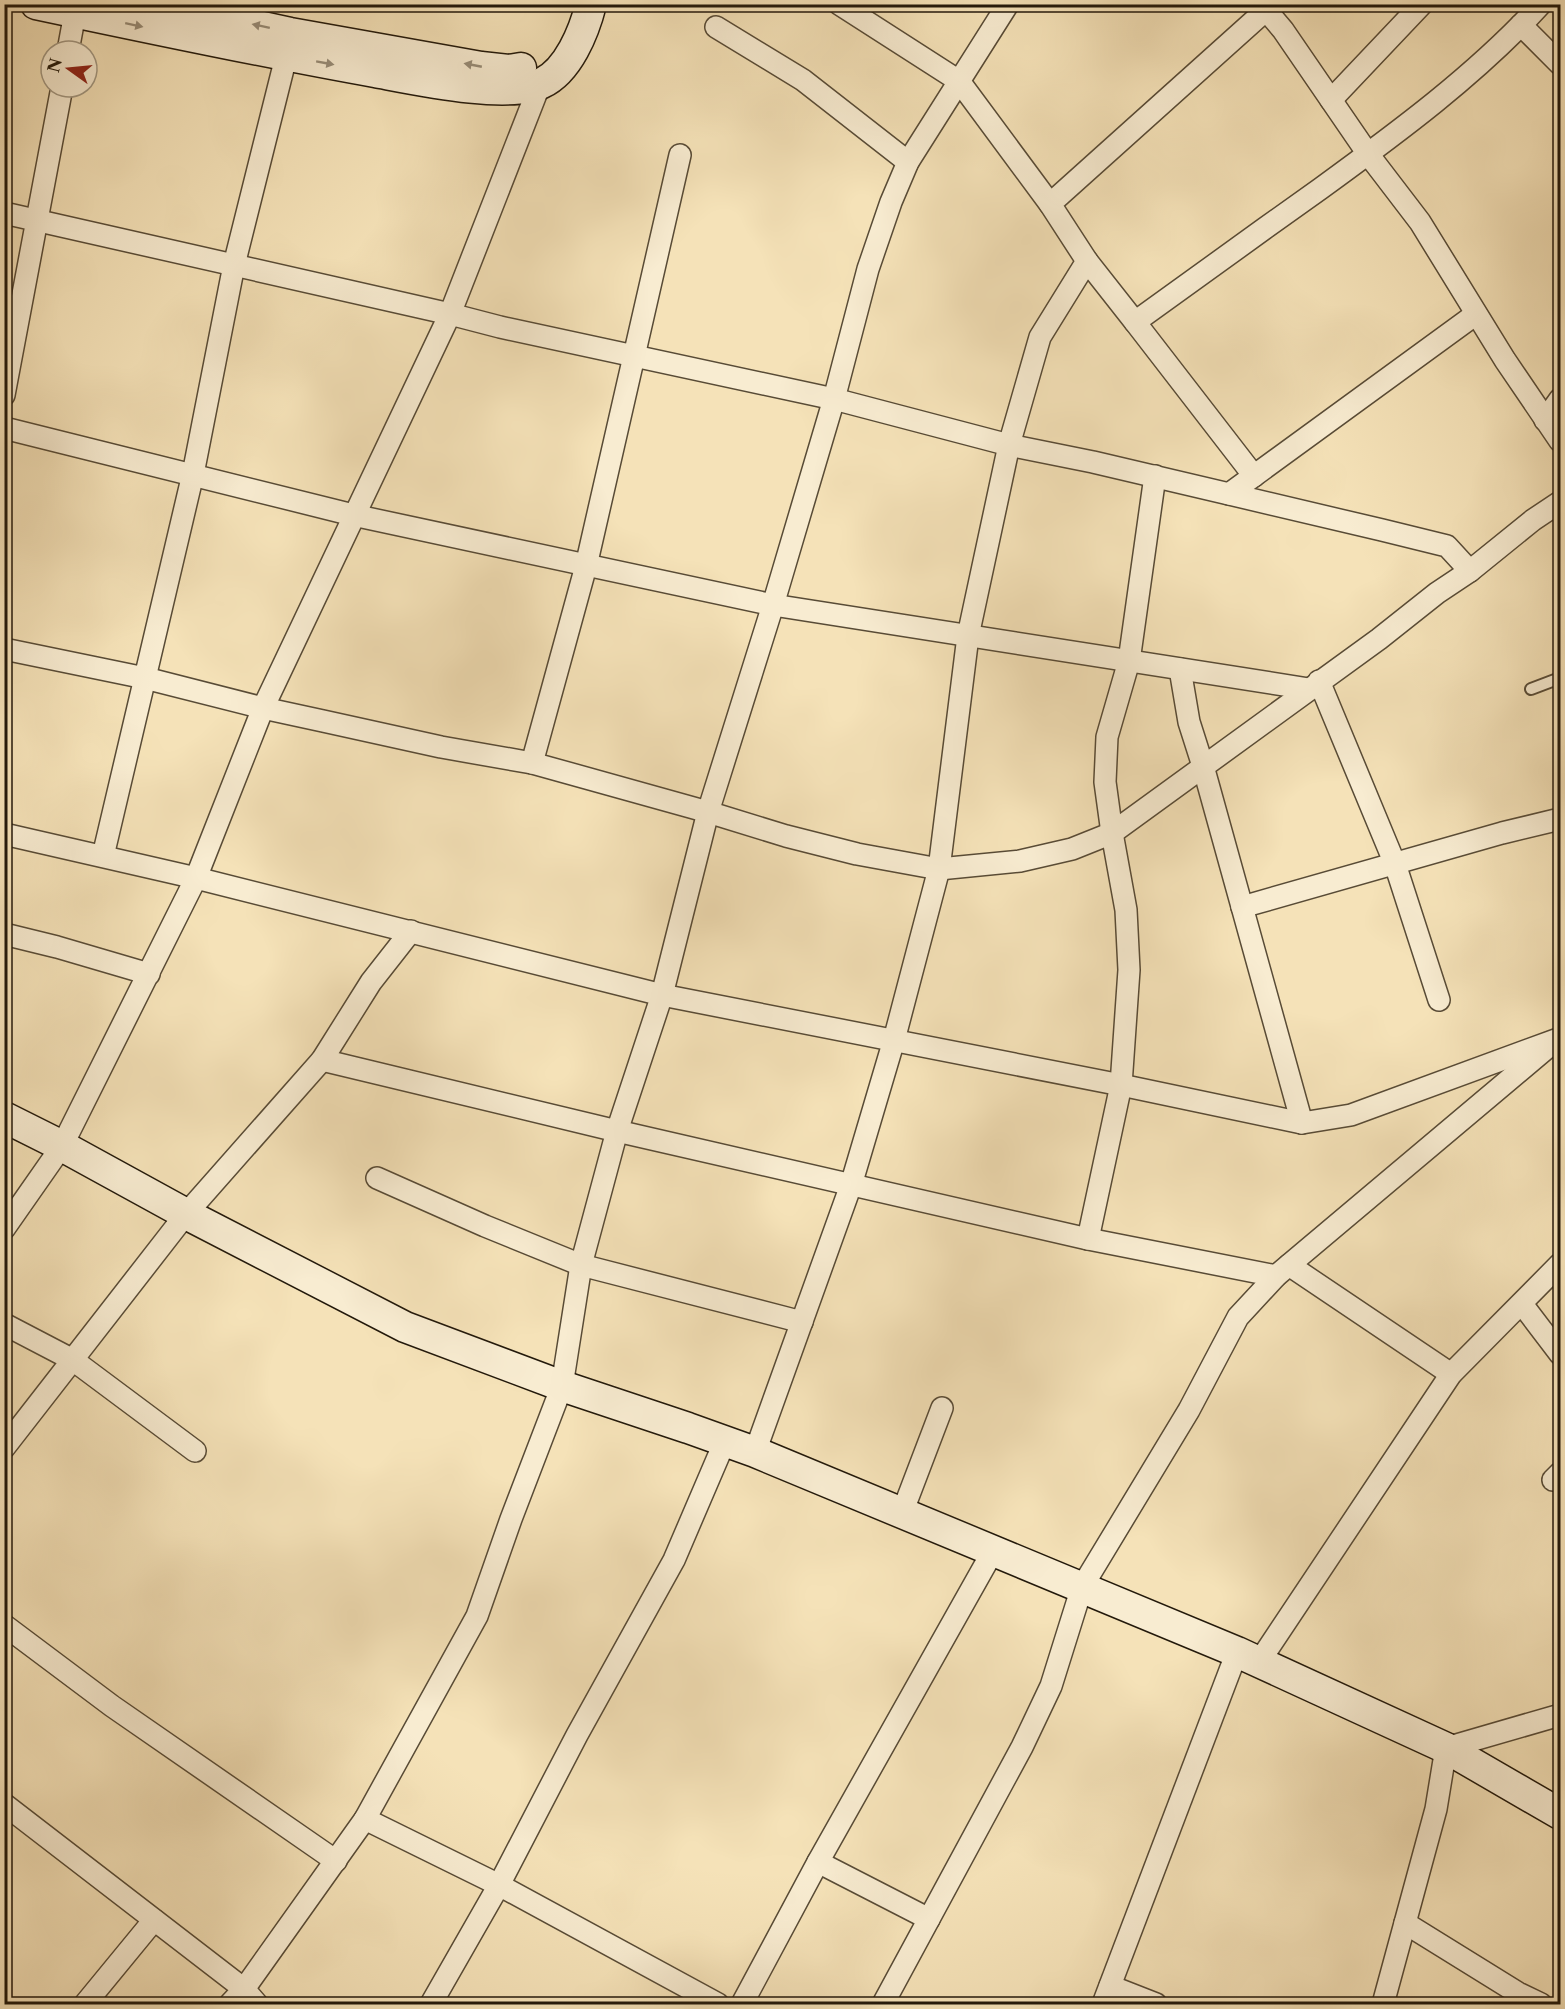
<svg xmlns="http://www.w3.org/2000/svg" width="1565" height="2009" viewBox="0 0 1565 2009" font-family="'Libre Caslon Text',serif">
	<style>
		.lines { fill: none; stroke-linecap: round; stroke-linejoin: round }
		.lane-casing { stroke: #584b36; stroke-width: 14 }
		.street-casing { stroke: #584b36; stroke-width: 24 }
		.secondary-casing { stroke: #23190b; stroke-width: 33 }
		.lane { stroke: #f8ecd1; stroke-width: 10 }
		.street { stroke: #f8ecd1; stroke-width: 21 }
		.secondary { stroke: #f8ecd1; stroke-width: 30 }
		.oneway { fill: #988d78 }
	</style>
	<rect width="100%" height="100%" fill="#f5e2b8"/>
	<filter id="stains"><feTurbulence type="fractalNoise" baseFrequency=".00333" numOctaves="4"/><feColorMatrix values="0 0 0 0 .2 0 0 0 0 .09 0 0 0 0 .02 0 0 0 .5 -.17"/></filter>
	<radialGradient id="worn" r=".72"><stop offset=".6" stop-color="#630" stop-opacity="0"/><stop offset="1" stop-color="#630" stop-opacity=".3"/></radialGradient>
	<g class="lines">
		<g class="lane-casing">
			<polyline id="lane" points="1531,689 1560,678"/>
		</g>
		<g class="street-casing">
			<g id="street">
				<polyline points="839,4 959,81 1050,204"/>
				<polyline points="1261,4 1283,30 1368,154 1420,222 1505,360 1560,441"/>
				<polyline points="1521,25 1560,64"/>
				<polyline points="716,27 803,80 908,162"/>
				<polyline points="68,51 75,13"/>
				<polyline points="1331,100 1422,4"/>
				<polyline points="4,213 450,314 500,327 834,399 1009,445 1093,462 1382,530 1447,546 1470,571"/>
				<path d="M 1087,261 L 1135,322 C 1196,278 1258,233 1320,189 C 1397,133 1476,75 1541,4"/>
				<polyline points="1135,322 1254,476"/>
				<polyline points="4,395 62,87"/>
				<polyline points="1545,420 1560,399"/>
				<polyline points="4,428 353,515 773,605 1309,689"/>
				<polyline points="1229,494 1476,314"/>
				<polyline points="4,649 145,678 263,708 323,721 441,747 532,763 708,812 786,836 857,854 939,869 1020,861 1072,849 1112,833 1379,639 1437,593 1470,571 1533,520 1560,502"/>
				<polyline points="1180,669 1189,722 1203,766 1302,1123"/>
				<polyline points="1319,681 1395,864 1439,1000"/>
				<polyline points="532,763 586,566 680,155"/>
				<polyline points="4,834 196,878 662,995 1121,1085 1302,1123 1351,1115 1558,1039 1560,1040"/>
				<polyline points="103,856 193,474 234,265 286,57"/>
				<polyline points="1242,907 1502,833 1560,819"/>
				<polyline points="4,934 57,947 149,974"/>
				<polyline points="322,1060 617,1131 1088,1239 1276,1276"/>
				<polyline points="377,1178 485,1226 581,1265 802,1322"/>
				<polyline points="4,1229 62,1146 196,878 263,708 450,314 540,84"/>
				<polyline points="1088,1239 1121,1085 1129,970 1126,910 1112,833 1105,782 1107,737 1129,661 1155,476"/>
				<polyline points="1289,1265 1451,1374"/>
				<polyline points="1522,1304 1560,1354"/>
				<polyline points="4,1324 73,1360 195,1451"/>
				<polyline points="4,1448 186,1214 322,1060 371,982 411,931"/>
				<polyline points="755,1452 851,1185 894,1040 939,869 968,636 1009,445 1040,337 1087,261 1050,204 1266,10 1269,4"/>
				<polyline points="1553,1480 1560,1473"/>
				<polyline points="902,1513 942,1408"/>
				<polyline points="4,1625 112,1706 336,1861"/>
				<polyline points="1259,1662 1451,1374 1560,1264"/>
				<polyline points="4,1804 244,1989 257,2004"/>
				<polyline points="365,1819 499,1885 718,2004"/>
				<polyline points="818,1862 929,1919"/>
				<polyline points="1405,1923 1518,1993 1541,2004"/>
				<polyline points="1110,1986 1156,2004"/>
				<polyline points="85,2004 154,1920"/>
				<polyline points="230,2004 244,1989 365,1819 477,1616 511,1519 562,1386 581,1265 617,1131 662,995 708,812 773,605 834,399 868,269 891,202 908,162 1008,4"/>
				<polyline points="431,2004 499,1885 577,1735 674,1560 725,1441"/>
				<polyline points="742,2004 818,1862 993,1551"/>
				<polyline points="883,2004 1022,1747 1051,1686 1082,1587 1189,1410 1238,1317 1276,1276 1548,1047"/>
				<polyline points="1103,2004 1237,1652"/>
				<polyline points="1383,2004 1436,1809 1446,1748 1560,1715"/>
			</g>
		</g>
		<g class="secondary-casing">
			<g id="secondary">
				<path d="M 36,4 C 149,28 262,52 375,72 C 413,79 509,100 542,83 C 568,71 584,32 591,4"/>
				<polyline points="156,4 290,33 481,67 509,70 521,68"/>
				<polyline points="4,1117 62,1146 186,1214 405,1327 562,1386 688,1428 755,1452 1237,1652 1446,1748 1560,1814"/>
			</g>
		</g>
		<use href="#lane" class="lane"/>
		<use href="#street" class="street"/>
		<use href="#secondary" class="secondary"/>
	</g>
	<defs><path id="oneway-solid" d="M-6-.8H1V-3.2L6.5 0L1 3.2V.8H-6Z" transform="scale(1.5)"/></defs>
	<g class="oneway">
		<use href="#oneway-solid" transform="translate(134 25) rotate(12)"/>
		<use href="#oneway-solid" transform="translate(261 26) rotate(-168)"/>
		<use href="#oneway-solid" transform="translate(325 63) rotate(10)"/>
		<use href="#oneway-solid" transform="translate(473 65) rotate(-169)"/>
	</g>
	<rect width="1565" height="2009" fill="none" stroke="#f5e2b8" stroke-width="24"/>
	<rect x="6" y="6" width="1553" height="1997" fill="none" stroke="#23190b" stroke-width="3"/>
	<rect x="12" y="12" width="1541" height="1985" fill="none" stroke="#23190b" stroke-width="1.5"/>
	<g transform="translate(69 69) rotate(285)"><circle r="28" fill="#f8ecd1" stroke="#a39882" stroke-width="1.5"/>
	<path d="M0-4.5L10 22L0 15L-10 22Z" fill="#8f2418"/>
	<text y="-9" font-size="16" font-weight="bold" text-anchor="middle" fill="#23190b">N</text>
	</g>
	<rect width="100%" height="100%" filter="url(#stains)"/>
	<rect width="100%" height="100%" fill="url(#worn)"/>
</svg>
